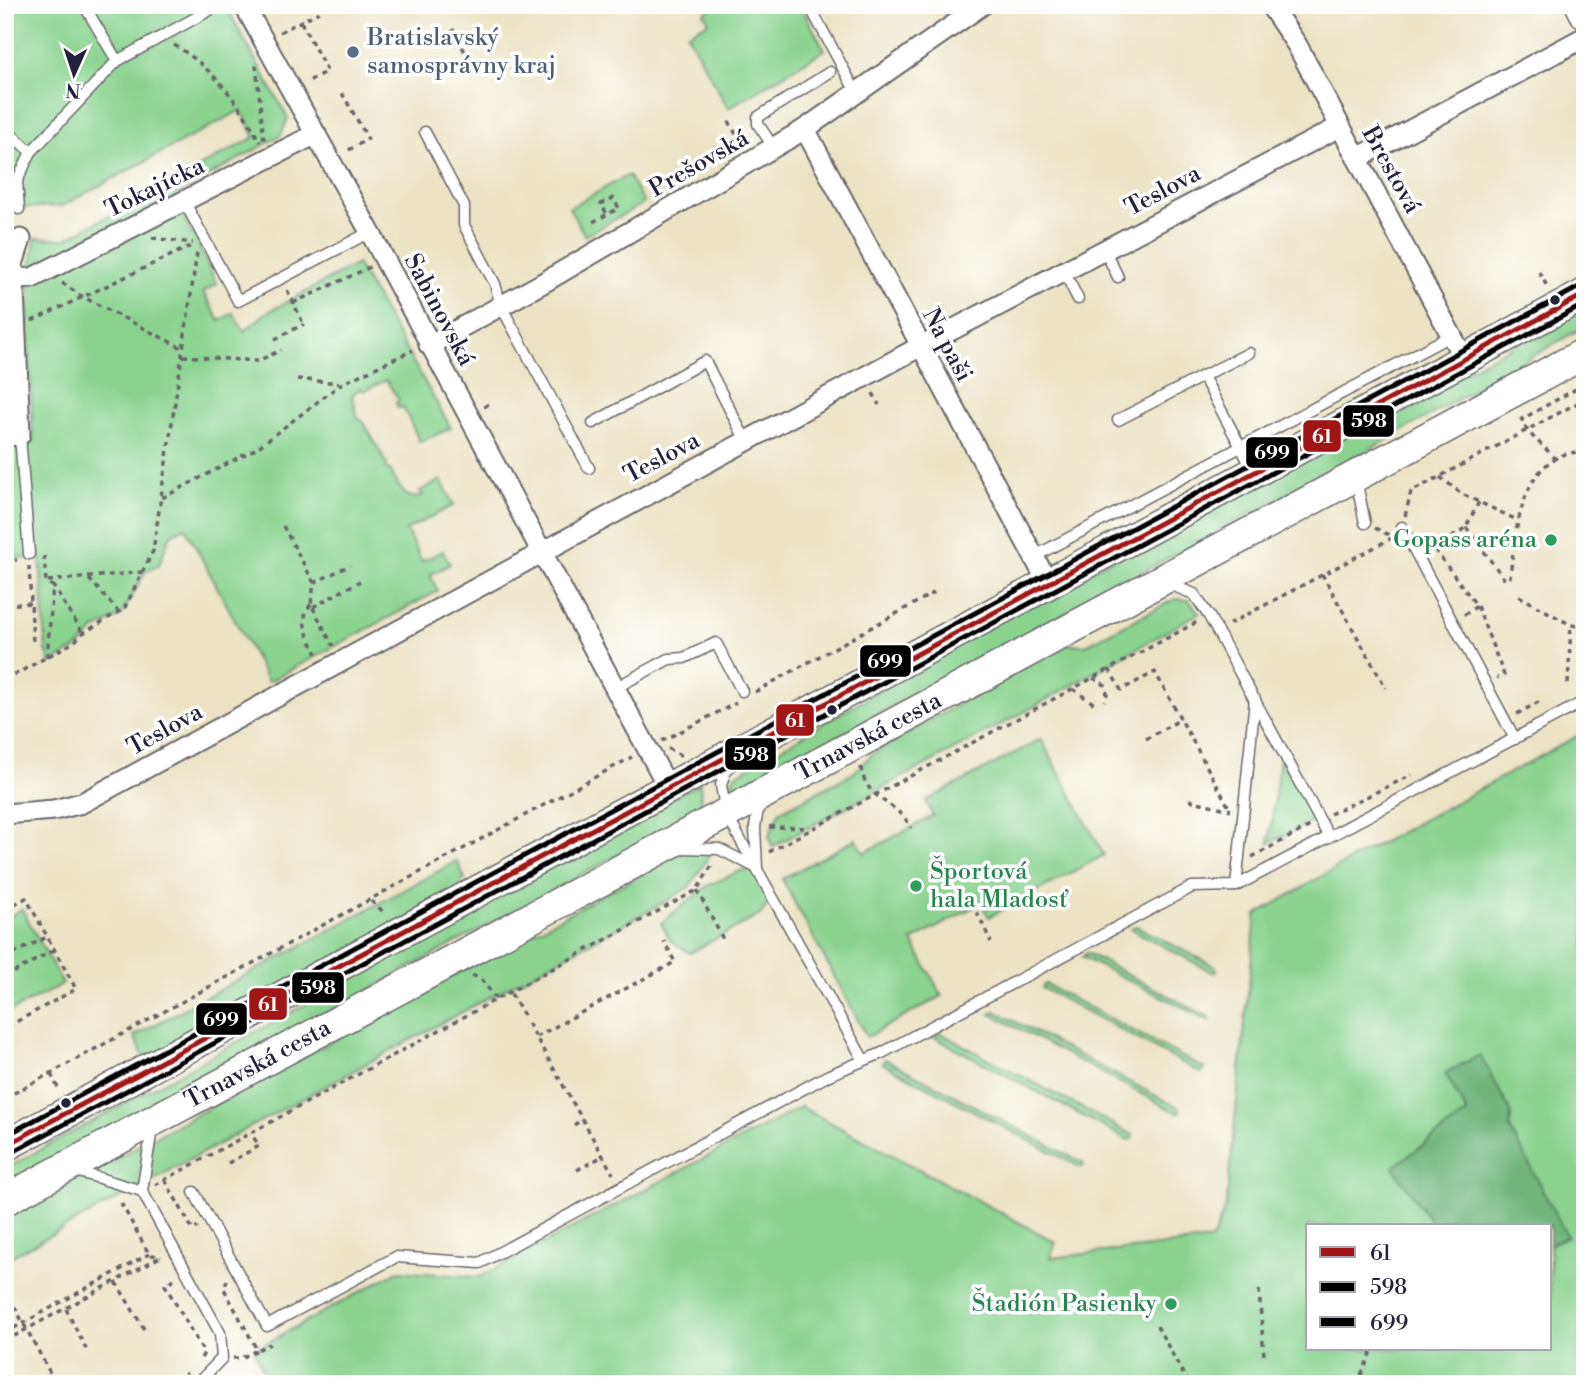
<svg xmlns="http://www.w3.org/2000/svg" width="1590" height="1389" viewBox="0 0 1590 1389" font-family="'Libre Bodoni',serif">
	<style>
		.green { fill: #8ad38f; stroke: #567a65; stroke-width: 2; fill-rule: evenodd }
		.forest { fill: #6fb57a; stroke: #486c5a; stroke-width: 2 }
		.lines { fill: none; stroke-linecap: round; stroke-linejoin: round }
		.lane-casing { stroke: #68666b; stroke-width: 13 }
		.street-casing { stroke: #68666b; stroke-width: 23 }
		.primary-casing { stroke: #68666b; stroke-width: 33 }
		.path { stroke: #68666b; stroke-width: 3.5; stroke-dasharray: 5 5; stroke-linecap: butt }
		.lane { stroke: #fff; stroke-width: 10 }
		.street { stroke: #fff; stroke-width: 19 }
		.primary { stroke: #fff; stroke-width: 30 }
		.bus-1-casing { stroke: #fff; stroke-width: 10 }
		.bus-2-casing { stroke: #fff; stroke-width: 10 }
		.bus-3-casing { stroke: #fff; stroke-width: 10 }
		.bus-1 { stroke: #a21517; stroke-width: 5 }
		.bus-2 { stroke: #000; stroke-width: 5 }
		.bus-3 { stroke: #000; stroke-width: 5 }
		.service-dot { fill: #5c6f8a; stroke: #fff; stroke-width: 2.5 }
		.bus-dot { fill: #22223b; stroke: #fff; stroke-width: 2.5 }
		.leisure-dot { fill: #2e9e5b; stroke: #fff; stroke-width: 2.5 }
		.labels { text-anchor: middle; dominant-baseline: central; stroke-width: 7; stroke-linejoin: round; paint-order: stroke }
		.service-label { font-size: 24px; fill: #4e5e75; stroke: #fff; text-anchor: start }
		.street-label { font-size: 24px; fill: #22223b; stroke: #fff }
		.leisure-label { font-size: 24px; fill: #27864d; stroke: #fff; text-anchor: end }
		.line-badge { stroke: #fff; stroke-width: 2.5 }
		.badge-label { font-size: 19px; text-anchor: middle; font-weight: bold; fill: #fff }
	</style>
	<rect width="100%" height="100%" fill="#fff"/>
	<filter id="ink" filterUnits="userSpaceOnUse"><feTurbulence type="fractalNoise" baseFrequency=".0143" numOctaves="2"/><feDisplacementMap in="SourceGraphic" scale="14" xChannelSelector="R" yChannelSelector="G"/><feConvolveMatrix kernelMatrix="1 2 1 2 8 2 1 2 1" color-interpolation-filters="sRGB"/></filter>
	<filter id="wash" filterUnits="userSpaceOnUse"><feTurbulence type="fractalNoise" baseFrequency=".00686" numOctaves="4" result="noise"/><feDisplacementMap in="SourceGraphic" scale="28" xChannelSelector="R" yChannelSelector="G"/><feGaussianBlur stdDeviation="1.57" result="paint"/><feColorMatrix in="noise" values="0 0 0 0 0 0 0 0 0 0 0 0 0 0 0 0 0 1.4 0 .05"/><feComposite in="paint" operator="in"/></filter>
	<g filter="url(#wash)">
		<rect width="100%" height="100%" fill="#ebe3c3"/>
		<g class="green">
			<path d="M 5,5 L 225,5 L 288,118 L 281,135 L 174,196 L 217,284 L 203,292 L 220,321 L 233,313 L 244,331 L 266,313 L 357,264 L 451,428 L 420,442 L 403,407 L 398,408 L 396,403 L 399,400 L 386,380 L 364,391 L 361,388 L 352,395 L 358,419 L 363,421 L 387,464 L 386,469 L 390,470 C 398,484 404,504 423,495 L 420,491 L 441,480 L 454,505 L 406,530 L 422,561 L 443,551 L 450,564 L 430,575 L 438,591 L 268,682 L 185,527 L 171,534 L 159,565 L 145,572 L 122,615 L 95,630 L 78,648 L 50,663 L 46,650 L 40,557 L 5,559 L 5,442 L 33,440 L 27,294 L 35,238 L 66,239 L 255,137 L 241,110 L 62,206 L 5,209 Z"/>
			<polygon points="716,5 800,5 825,50 728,108 687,34 709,22 704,13"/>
			<polygon points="628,175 644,203 585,236 569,208"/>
			<polygon points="1578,311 1585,326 1380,444 728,795 734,776 1013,612"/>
			<polygon points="1175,599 1189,600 1199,613 1028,710 772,847 769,836 779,812 854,773 872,754 1064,644 1086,645"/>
			<path d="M 1585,732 L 1585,1384 L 269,1384 L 254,1350 L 398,1271 L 480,1277 L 801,1107 L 1056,1242 L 1050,1258 L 1212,1240 L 1226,1206 L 1256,915 L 1353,858 ZM 1308,1226 L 1550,1226 L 1550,1349 L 1308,1349 Z"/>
			<polygon points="1041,739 1104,855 989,917 981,903 912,941 942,996 867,1037 782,879 856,839 864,853 933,816 926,801"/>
			<polygon points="1280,758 1315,820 1269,843"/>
			<polygon points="700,783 701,810 5,1187 5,1169 343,984 441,923"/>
			<polygon points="682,852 712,852 689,887 663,903 5,1260 5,1220 16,1212"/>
			<polygon points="457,861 465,879 454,893 146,1061 134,1036"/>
			<polygon points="742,870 754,872 765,889 769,903 760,915 690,953 671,941 661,923 707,886"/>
			<polygon points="22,909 63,984 5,1014 5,919"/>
			<polygon points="1136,926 1216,967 1217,972 1214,973 1131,929"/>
			<polygon points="1087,953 1209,1017 1210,1021 1082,957"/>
			<polygon points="1045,984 1205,1069 1201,1073 1042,988"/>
			<polygon points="995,1011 1179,1108 1180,1112 1177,1113 991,1014"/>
			<polygon points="940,1033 1133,1135 1133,1139 1128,1140 934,1037"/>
			<polygon points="885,1059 1083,1163 1084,1166 1080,1167 882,1063"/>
		</g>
		<polygon class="forest" points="1480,1055 1511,1112 1510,1128 1567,1236 1550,1245 1550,1226 1434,1226 1393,1167 1467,1113 1445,1073"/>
	</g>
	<g filter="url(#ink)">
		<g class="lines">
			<g class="lane-casing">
				<g id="lane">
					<polyline points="84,5 117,61"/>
					<polyline points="809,5 857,94"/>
					<polyline points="5,129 31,152 17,181 19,209"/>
					<polyline points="425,132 464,206 464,225 495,284 501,306 589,468"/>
					<polyline points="774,148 758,124 758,117 830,72"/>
					<polyline points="31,152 117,61 219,5"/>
					<polyline points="184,201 238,301 370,232"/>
					<polyline points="1104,249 1118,277"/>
					<polyline points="1064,271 1078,299"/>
					<polyline points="1203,376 1249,353"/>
					<polyline points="1118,420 1203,376 1253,470"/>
					<polyline points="593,423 705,361 746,441"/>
					<polyline points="20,435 29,554"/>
					<polyline points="1356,479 1365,523"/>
					<polyline points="1402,527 1515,739"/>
					<polyline points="1035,556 1452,335"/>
					<polyline points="1166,583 1194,594 1209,616 1329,837"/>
					<polyline points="615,688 669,659 684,658 716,643 742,691"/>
					<polyline points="728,764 721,785 726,814 863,1059"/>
					<polyline points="681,848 719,849 757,868 755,827 759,803"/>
					<polyline points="1236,886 1255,699"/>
					<polyline points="152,1129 142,1191 220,1333 222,1358 197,1384"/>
					<polyline points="76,1171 142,1191"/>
					<polyline points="194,1192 267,1326 396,1257 480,1263 829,1075 882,1053 1192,887 1236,886 1585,701"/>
				</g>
			</g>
			<g class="street-casing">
				<g id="street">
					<polyline points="244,5 370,232 668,787"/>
					<polyline points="1270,5 1297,45 1465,361"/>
					<polyline points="805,129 1048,583"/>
					<polyline points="1358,158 1585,37"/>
					<polyline points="14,279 32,278 46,271 316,134"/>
					<polyline points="429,345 541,284 805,129 982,5"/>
					<polyline points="5,436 20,435 13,264 21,239"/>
					<polyline points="5,814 54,810 82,803 910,352 1339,127"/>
				</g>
			</g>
			<g class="primary-casing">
				<g id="primary">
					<polyline points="1581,5 1585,13"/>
					<polyline points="5,1146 1585,294"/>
					<path id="s1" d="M 5,1200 L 1585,353"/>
				</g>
			</g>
			<g class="path">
				<polyline points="301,22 327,71 307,82"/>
				<polyline points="453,29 465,52"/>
				<polyline points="280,32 319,12"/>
				<path d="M 174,45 C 212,67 239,102 260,142"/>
				<polyline points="256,65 264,141"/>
				<polyline points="342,93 368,139 345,152"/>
				<polyline points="729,121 742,146"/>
				<polyline points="593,222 619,208 613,198 601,204 607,214"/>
				<polyline points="152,238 193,243"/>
				<polyline points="1539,272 1548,288"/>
				<polyline points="62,283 83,297 184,349"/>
				<polyline points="287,290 304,325"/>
				<polyline points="293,303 370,267"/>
				<polyline points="32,321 193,245"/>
				<polyline points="275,339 304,324"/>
				<polyline points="183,356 258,361 281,350"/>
				<polyline points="297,379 339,383"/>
				<polyline points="873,393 879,405"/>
				<polyline points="484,407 492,402"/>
				<path d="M 1555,460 C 1545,444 1527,437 1522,419 L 1585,384"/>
				<polyline points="1440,477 1462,494 1517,520"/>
				<polyline points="162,498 257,448 341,384 413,350"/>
				<polyline points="1405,516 1411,492 1585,399"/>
				<polyline points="283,526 314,583 311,604 333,646"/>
				<path d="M 1466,527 L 1505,580 L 1510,577 C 1515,532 1522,449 1585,452"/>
				<polyline points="1375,528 1393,537"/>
				<polyline points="1436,549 1466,527 1479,502"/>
				<polyline points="1435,550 1477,606 1504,675 1497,678"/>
				<polyline points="44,556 46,582 53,586"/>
				<polyline points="5,561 17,560"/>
				<polyline points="29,566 33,641"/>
				<polyline points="1322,574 1386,688"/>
				<polyline points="89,579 118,611"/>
				<polyline points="48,581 143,572"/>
				<polyline points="314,583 350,565"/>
				<polyline points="1519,596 1571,625 1585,627"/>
				<path d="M 311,604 C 297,622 309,637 317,654"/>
				<polyline points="5,605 31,603"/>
				<polyline points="313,607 360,581"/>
				<polyline points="1464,615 1477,606"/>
				<polyline points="1229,624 1392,538"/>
				<polyline points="47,657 53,586 83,633"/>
				<polyline points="1109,669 1121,690 1155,672 1230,809"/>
				<polyline points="1093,678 1105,685 1107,694 1104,701"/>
				<polyline points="5,680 74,642 83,633 124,609 153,551 197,253"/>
				<polyline points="1568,684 1571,625"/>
				<polyline points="1073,689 1096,705"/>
				<polyline points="755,692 937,591"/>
				<polyline points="1517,714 1542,700"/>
				<polyline points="1146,739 1181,719"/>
				<polyline points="662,741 736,703"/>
				<polyline points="668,748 682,756"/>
				<path d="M 861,767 C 865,801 898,801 911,828"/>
				<polyline points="1189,800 1231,810"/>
				<polyline points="1330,814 1412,775"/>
				<polyline points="769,827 810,828"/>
				<polyline points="769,852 1197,622"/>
				<polyline points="1252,857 1310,826"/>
				<polyline points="697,890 724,941"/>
				<polyline points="371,901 386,914"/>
				<polyline points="5,909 26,898 76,989 5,1028"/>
				<polyline points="977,912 991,942"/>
				<polyline points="5,958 47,937"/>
				<polyline points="472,975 481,979 497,1000"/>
				<polyline points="5,977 54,950"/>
				<polyline points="511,994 525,1017"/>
				<polyline points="528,1023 613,1174"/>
				<polyline points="536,1037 675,962 664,941"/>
				<polyline points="51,1074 59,1090"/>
				<polyline points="5,1098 632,757"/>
				<polyline points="574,1125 583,1119"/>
				<polyline points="228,1163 259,1146 251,1133"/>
				<polyline points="577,1170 603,1156"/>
				<polyline points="165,1180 193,1230 198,1227"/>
				<polyline points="155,1185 697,890 714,862"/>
				<polyline points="121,1203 149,1254 161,1257"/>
				<polyline points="174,1279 165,1285 204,1353 200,1360"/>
				<polyline points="227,1280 224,1289 257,1350 270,1344"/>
				<polyline points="116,1282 144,1329"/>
				<polyline points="5,1289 56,1384"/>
				<polyline points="1259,1290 1264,1356"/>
				<polyline points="66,1309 87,1351"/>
				<polyline points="1157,1326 1187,1381"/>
				<polyline points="5,1333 149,1254"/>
				<polyline points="5,1341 160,1257"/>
				<polyline points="233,1358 241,1358 257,1350"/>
				<polyline points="1361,1375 1373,1349"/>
				<polyline points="167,1384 187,1373"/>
				<polyline points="1486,1384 1487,1382"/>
			</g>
			<use href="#lane" class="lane"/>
			<use href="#street" class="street"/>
			<use href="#primary" class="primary"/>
			<g class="bus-1-casing">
				<polyline id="bus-1" points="5,1146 1585,294"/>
			</g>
			<g class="bus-2-casing">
				<polyline id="bus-2" points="9,1154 1585,304"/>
			</g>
			<g class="bus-3-casing">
				<polyline id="bus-3" points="5,1136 1581,286"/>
			</g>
			<use href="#bus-1" class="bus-1"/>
			<use href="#bus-2" class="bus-2"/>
			<use href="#bus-3" class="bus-3"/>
		</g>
	</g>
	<circle class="service-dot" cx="353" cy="52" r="7"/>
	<g class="bus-dot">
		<circle cx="1555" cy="300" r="6"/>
		<circle cx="832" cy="710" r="6"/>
		<circle cx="66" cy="1103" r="6"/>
	</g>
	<g class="leisure-dot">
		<circle cx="1551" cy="540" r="7"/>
		<circle cx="916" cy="886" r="7"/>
		<circle cx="1171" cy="1304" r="7"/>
	</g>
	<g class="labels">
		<g class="service-label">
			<text x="367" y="38">Bratislavský<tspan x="367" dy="28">samosprávny kraj</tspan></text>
		</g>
		<g class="street-label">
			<text transform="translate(699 164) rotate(-30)">Prešovská</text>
			<text transform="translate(1391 170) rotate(61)">Brestová</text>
			<text transform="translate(155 188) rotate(-26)">Tokajícka</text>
			<text transform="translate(1163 191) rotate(-28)">Teslova</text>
			<text transform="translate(439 310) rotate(62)">Sabinovská</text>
			<text transform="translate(947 345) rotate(62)">Na paši</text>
			<text transform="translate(662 458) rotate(-28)">Teslova</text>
			<text transform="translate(165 730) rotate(-29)">Teslova</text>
			<text stroke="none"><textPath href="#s1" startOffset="980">Trnavská cesta</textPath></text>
			<text stroke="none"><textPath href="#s1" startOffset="287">Trnavská cesta</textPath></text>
		</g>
		<g class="leisure-label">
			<text x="1537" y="540">Gopass aréna</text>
			<text x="930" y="872" text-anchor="start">Športová<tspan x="930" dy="28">hala Mladosť</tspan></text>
			<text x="1157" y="1304">Štadión Pasienky</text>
		</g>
	</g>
	<g class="line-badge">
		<rect x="1342" y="404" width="53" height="34" rx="7" fill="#000"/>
		<rect x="1302" y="419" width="40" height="34" rx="7" fill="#a21517"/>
		<rect x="1245" y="436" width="54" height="33" rx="7" fill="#000"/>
		<rect x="859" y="644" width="53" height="34" rx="7" fill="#000"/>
		<rect x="775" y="703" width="40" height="34" rx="7" fill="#a21517"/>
		<rect x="724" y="737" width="53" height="34" rx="7" fill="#000"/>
		<rect x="291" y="971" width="54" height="33" rx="7" fill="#000"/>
		<rect x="248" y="987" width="40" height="34" rx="7" fill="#a21517"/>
		<rect x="195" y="1002" width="53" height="34" rx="7" fill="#000"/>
	</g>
	<g class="badge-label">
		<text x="1369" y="427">598</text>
		<text x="1322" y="443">61</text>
		<text x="1272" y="459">699</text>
		<text x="885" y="668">699</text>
		<text x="795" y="727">61</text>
		<text x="751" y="761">598</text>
		<text x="318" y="994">598</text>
		<text x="268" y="1011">61</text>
		<text x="221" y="1026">699</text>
	</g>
	<rect width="1590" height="1389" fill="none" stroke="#fff" stroke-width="28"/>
	<rect x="1306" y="1224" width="245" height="126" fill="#ffffff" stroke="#a7a7b1" stroke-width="2"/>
	<rect x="1320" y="1247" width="35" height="10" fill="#a21517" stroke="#a7a7b1" stroke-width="2"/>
	<text x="1370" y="1260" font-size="21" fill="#22223b">61</text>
	<rect x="1320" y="1282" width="35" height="10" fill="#000000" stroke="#a7a7b1" stroke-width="2"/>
	<text x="1370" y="1294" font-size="21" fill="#22223b">598</text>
	<rect x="1320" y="1317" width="35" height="10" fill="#000000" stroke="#a7a7b1" stroke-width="2"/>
	<text x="1370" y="1330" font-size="21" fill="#22223b">699</text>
	<g transform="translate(74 74) rotate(183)" stroke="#ffffff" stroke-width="5" paint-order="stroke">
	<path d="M0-5L12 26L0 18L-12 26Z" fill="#22223b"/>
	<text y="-10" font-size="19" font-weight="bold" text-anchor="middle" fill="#22223b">N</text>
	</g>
</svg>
